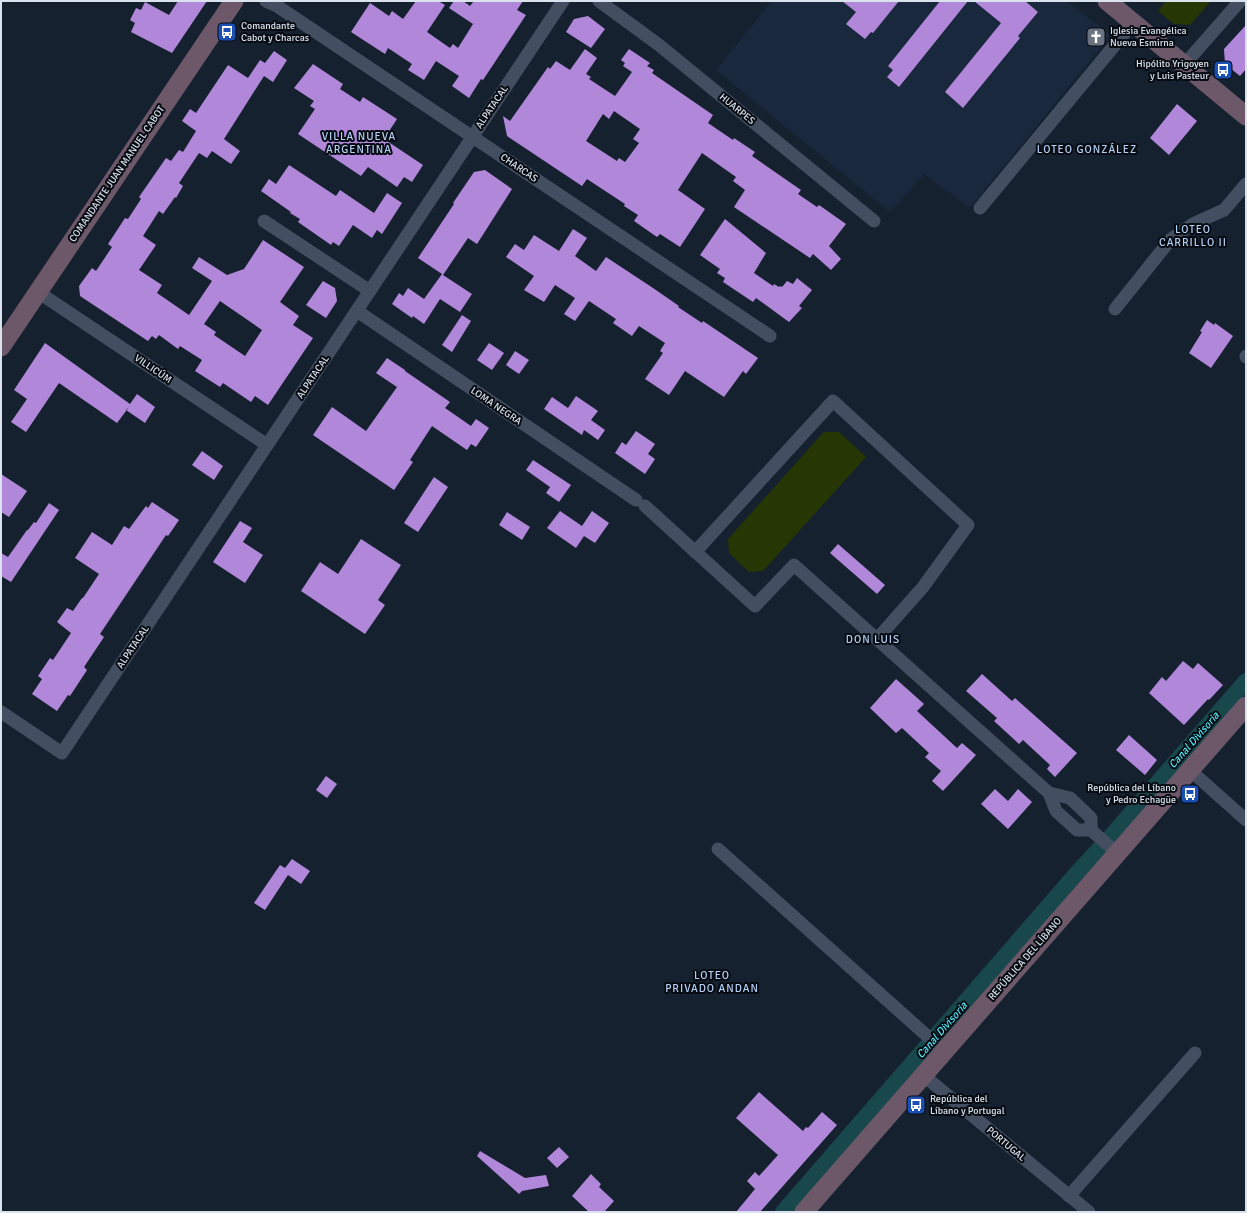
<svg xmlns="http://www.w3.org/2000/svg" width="1247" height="1213" viewBox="0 0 1247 1213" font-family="Signika,sans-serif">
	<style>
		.built { fill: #19283d }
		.green { fill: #273704 }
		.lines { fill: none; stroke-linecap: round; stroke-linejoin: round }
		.canal { stroke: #19484c; stroke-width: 16 }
		.building { fill: #b187da; fill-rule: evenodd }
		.minor { stroke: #434f61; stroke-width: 13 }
		.secondary { stroke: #6c5869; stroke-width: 19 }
		.labels { text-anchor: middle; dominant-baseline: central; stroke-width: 4; stroke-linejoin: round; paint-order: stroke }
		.poi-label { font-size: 10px; fill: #dae2ed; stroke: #060a11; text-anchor: start }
		.street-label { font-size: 10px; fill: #dae2ed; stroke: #060a11 }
		.neighbourhood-label { font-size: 11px; letter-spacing: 1px; fill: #b5d1f6; stroke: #060a11 }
		.water-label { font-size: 11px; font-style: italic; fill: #4fe6f3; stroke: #060a11 }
	</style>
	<rect width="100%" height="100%" fill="#162130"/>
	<polygon class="built" points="772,1 1066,1 1111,35 970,208 924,174 890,212 716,70"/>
	<g class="green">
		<polygon points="1166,1 1211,1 1190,25 1174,24 1158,11"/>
		<polygon points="824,432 839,432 866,457 763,571 749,572 729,553 728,539"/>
	</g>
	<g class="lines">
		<g class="canal">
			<polyline points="1111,836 1246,681"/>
			<polyline points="783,1212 1076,874 1101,847"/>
		</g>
	</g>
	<g class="building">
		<polygon points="178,1 207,1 172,53 131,32 135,23 130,20 136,8 141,10 145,2 169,15"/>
		<polygon points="416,1 438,1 445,5 427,32 450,48 453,44 458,48 473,24 449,8 454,1 463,1 470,6 474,1 523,1 517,10 526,15 483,80 481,79 469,98 452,86 459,76 436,61 424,80 408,70 412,64 388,48 385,54 351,32 370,3 389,16 392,11 403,19"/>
		<polygon points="842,1 899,1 873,33 871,32 865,39 846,24 856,12"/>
		<polygon points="940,1 968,1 899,87 887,77 893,70 888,66"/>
		<polygon points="974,1 1025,1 1038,12 1018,36 1020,38 963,108 945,92 1001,23"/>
		<polygon points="588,16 605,29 591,48 566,32 574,19"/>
		<polygon points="1246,25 1246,69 1240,76 1225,64 1224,49"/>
		<path d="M 585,49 L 597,58 L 586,74 L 591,77 L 589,79 L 615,96 L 632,72 L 623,66 L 625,63 L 621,60 L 629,49 L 650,63 L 647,66 L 654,70 L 652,73 L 713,115 L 708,123 L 733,140 L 734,138 L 755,152 L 752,156 L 801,190 L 798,194 L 817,207 L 819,205 L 846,224 L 829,246 L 841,259 L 831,270 L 813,254 L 810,258 L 734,207 L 745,190 L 733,181 L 736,177 L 702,153 L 678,190 L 705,209 L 680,247 L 660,234 L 657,237 L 634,221 L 638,215 L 624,206 L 625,204 L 587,179 L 582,186 L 507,136 L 503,116 L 510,121 L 548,67 L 550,69 L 556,61 L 570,70 ZM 614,111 L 640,129 L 633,139 L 639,143 L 625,162 L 619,158 L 617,161 L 586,141 L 603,114 L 609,119 Z"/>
		<path d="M 274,51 L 287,60 L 273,82 L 264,76 L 224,139 L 240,151 L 231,164 L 212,151 L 207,158 L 199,153 L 179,183 L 183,186 L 176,198 L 175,197 L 163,214 L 159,211 L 143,236 L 156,245 L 139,270 L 162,285 L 157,293 L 189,315 L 212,281 L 192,268 L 199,257 L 227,275 L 244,269 L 263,240 L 304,267 L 280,302 L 299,316 L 293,325 L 313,338 L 268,405 L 255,396 L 251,402 L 223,383 L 220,387 L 195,371 L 202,360 L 180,346 L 178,349 L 159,335 L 156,339 L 152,336 L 148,341 L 80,296 L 79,286 L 92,268 L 96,271 L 112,247 L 108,244 L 125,218 L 128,219 L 141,199 L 139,197 L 166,158 L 171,161 L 179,150 L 183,152 L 196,131 L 182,121 L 190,109 L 196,113 L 228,65 L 248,78 L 260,60 L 265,63 ZM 220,301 L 262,330 L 245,356 L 214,335 L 216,332 L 204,324 Z"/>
		<polygon points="313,64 343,84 340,89 360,102 363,97 397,119 384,139 423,165 412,182 404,177 397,187 368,167 361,176 298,134 315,109 310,106 314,101 294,88"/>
		<polygon points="1177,104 1197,121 1169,155 1150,138"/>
		<polygon points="289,165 336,196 340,190 374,213 387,193 402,203 382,234 377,230 372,238 353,225 339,246 333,242 331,245 298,222 300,219 290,213 291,212 261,191 269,179 276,184"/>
		<polygon points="485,170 512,189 477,244 468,238 443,275 472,294 460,312 440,299 424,324 413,316 412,318 392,304 399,293 403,296 408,288 424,299 442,274 418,258 454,204 453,203 474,172"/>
		<polygon points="725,219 766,253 754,273 773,286 774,284 779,287 780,286 782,287 787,281 793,284 797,278 812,290 799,306 802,308 789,322 756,298 753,302 723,282 725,278 717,273 720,269 700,255"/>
		<polygon points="573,229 587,238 575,256 596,271 606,257 653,288 679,306 678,307 702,323 703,321 758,358 746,374 743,371 724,397 685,371 669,395 645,379 663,353 660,351 665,343 639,326 632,336 613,323 616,319 589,301 575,321 564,314 575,298 555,285 544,302 524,290 534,276 506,257 515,244 524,250 534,235 559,251"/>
		<polygon points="323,281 335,288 337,301 326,318 306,305"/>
		<polygon points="462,315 471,321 452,352 442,345"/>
		<polygon points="1207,320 1214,325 1215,323 1233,336 1211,368 1189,353 1202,332 1200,331"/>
		<polygon points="45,343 130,404 137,394 155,407 145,423 126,410 129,407 117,423 59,383 26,432 11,422 27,399 14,390"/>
		<polygon points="489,343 504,353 492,370 477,360"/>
		<polygon points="515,351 529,360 519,374 506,365"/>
		<polygon points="387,358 405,370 405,371 450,402 445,408 471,426 476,419 489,428 476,447 471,444 467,450 432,426 410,460 413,462 394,490 313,435 332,407 366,431 397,387 376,373"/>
		<polygon points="576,396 598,411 591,420 605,430 598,440 584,430 582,435 544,409 552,397 568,408"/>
		<polygon points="636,431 655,444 648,454 655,459 645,474 615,453 622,442 626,445"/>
		<polygon points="202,451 223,466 214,480 192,465"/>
		<polygon points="533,460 571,485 559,502 546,493 550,487 526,470"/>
		<polygon points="1,474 27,491 9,517 1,512"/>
		<polygon points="434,477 448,487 418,532 404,523"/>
		<polygon points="152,502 179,520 168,536 166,535 100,634 104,637 84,667 87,670 70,696 68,695 57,711 32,694 42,679 38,676 50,658 53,660 71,633 57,622 67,608 73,611 82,598 83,598 99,574 75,558 92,532 112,545 124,526 129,529 146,506 148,508"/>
		<polygon points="49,503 59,510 11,582 1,576 1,553 8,557 27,530 28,530 34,522 36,523"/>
		<polygon points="560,511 582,526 592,511 609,523 595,543 584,536 576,548 547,528"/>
		<polygon points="507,512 530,527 522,540 499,525"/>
		<polygon points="240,521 252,528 243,542 263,555 245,583 213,562"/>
		<polygon points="361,539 401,565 378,600 385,605 365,634 301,591 320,562 338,574"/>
		<polygon points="838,544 885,585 877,594 830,553"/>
		<polygon points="1183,661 1193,669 1198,663 1223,685 1209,700 1208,699 1184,725 1149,693 1162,677 1166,681"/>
		<polygon points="982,674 1012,701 1015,698 1077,753 1055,777 1047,769 1050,765 1023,740 1019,744 994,721 997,718 966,691"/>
		<polygon points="896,679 924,704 917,711 957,748 962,743 976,755 943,791 932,781 941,771 925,757 929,753 902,728 896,733 870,708"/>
		<polygon points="1129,735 1157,760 1145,775 1116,750"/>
		<polygon points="326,776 337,784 327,798 316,790"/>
		<polygon points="995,789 1008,801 1018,789 1032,802 1008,829 981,804"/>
		<polygon points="292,859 310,871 301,884 288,875 265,910 254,903 280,865 285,868"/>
		<polygon points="759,1092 803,1131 806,1127 808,1128 822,1112 837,1125 760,1212 736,1212 755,1189 747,1181 755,1172 759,1176 778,1155 736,1118"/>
		<polygon points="559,1147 569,1157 557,1168 547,1158"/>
		<polygon points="480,1151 525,1178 546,1175 549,1186 522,1191 519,1194 477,1156"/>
		<polygon points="591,1174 601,1184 599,1187 614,1201 604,1212 589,1212 572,1196"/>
	</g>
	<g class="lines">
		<g class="minor">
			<polyline points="266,1 277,6 770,336"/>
			<polyline points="599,1 659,45 874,221"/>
			<polyline points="1184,65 1240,1"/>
			<polyline points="980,208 1133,23"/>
			<polyline points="264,221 370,291"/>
			<polyline points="38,292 267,445"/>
			<polyline points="1115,309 1171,239 1193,224 1224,210 1246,184"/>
			<polyline points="357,311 636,500"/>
			<polyline points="1246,357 1246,356"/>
			<polyline points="645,506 755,606 794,565 1049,793 1070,798 1091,818 1091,830"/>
			<polyline points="695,552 833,401 968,525 923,587 877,639"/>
			<polyline points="1,712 62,753 563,1"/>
			<polyline points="1190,770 1246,820"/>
			<polyline points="1049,793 1056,811 1077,830 1091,830 1117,853"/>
			<polyline points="718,849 944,1051"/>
			<polyline points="923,1075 1089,1212"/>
			<polyline points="1069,1196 1195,1053"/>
		</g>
		<g class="secondary">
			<polyline points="1107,1 1246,116"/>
			<polyline points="1,347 234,1"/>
			<polyline points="804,1212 1246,706"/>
		</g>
	</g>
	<defs>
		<g id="bus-square" transform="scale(1)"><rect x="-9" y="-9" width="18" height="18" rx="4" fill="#1a4fb4" stroke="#060a11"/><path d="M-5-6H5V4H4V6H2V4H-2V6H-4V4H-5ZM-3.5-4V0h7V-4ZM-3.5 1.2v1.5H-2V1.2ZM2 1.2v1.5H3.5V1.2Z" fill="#fff"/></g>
		<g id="church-square" transform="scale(1)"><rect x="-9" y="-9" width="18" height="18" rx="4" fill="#6b7280" stroke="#060a11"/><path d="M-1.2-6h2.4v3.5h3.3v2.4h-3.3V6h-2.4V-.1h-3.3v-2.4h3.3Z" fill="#fff"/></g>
	</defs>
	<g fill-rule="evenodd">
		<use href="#bus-square" x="227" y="32"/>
		<use href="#church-square" x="1096" y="37"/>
		<use href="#bus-square" x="1223" y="70"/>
		<use href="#bus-square" x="1190" y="794"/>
		<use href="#bus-square" x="916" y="1105"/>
	</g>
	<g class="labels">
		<g class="poi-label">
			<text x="241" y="26">Comandante<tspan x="241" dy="12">Cabot y Charcas</tspan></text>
			<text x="1110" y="31">Iglesia Evangélica<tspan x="1110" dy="12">Nueva Esmirna</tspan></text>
			<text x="1209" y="64" text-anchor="end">Hipólito Yrigoyen<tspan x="1209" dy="12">y Luis Pasteur</tspan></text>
			<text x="1176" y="788" text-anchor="end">República del Líbano<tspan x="1176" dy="12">y Pedro Echagüe</tspan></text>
			<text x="930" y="1099">República del<tspan x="930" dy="12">Líbano y Portugal</tspan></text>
		</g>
		<g class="street-label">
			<text transform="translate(492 107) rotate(-56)">ALPATACAL</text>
			<text transform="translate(737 109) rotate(39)">HUARPES</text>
			<text transform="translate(519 168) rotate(34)">CHARCAS</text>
			<text transform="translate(117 174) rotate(-56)">COMANDANTE JUAN MANUEL CABOT</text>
			<text transform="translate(153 369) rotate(34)">VILLICÚM</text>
			<text transform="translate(313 377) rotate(-56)">ALPATACAL</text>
			<text transform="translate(496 406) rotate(34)">LOMA NEGRA</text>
			<text transform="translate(133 647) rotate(-56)">ALPATACAL</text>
			<text transform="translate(1025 959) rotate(-49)">REPÚBLICA DEL LÍBANO</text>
			<text transform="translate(1006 1144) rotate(40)">PORTUGAL</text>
		</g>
		<g class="neighbourhood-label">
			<text x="359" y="136">VILLA NUEVA<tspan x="359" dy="13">ARGENTINA</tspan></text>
			<text x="1087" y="149">LOTEO GONZÁLEZ</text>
			<text x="1193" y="229">LOTEO<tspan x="1193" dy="13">CARRILLO II</tspan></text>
			<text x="873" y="639">DON LUIS</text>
			<text x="712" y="975">LOTEO<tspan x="712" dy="13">PRIVADO ANDAN</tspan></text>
		</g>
		<g class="water-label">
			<text transform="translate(1194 740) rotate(-49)">Canal Divisoria</text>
			<text transform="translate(942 1030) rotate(-49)">Canal Divisoria</text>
		</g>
	</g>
	<rect width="1247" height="1213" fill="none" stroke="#dae2ed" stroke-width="4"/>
</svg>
